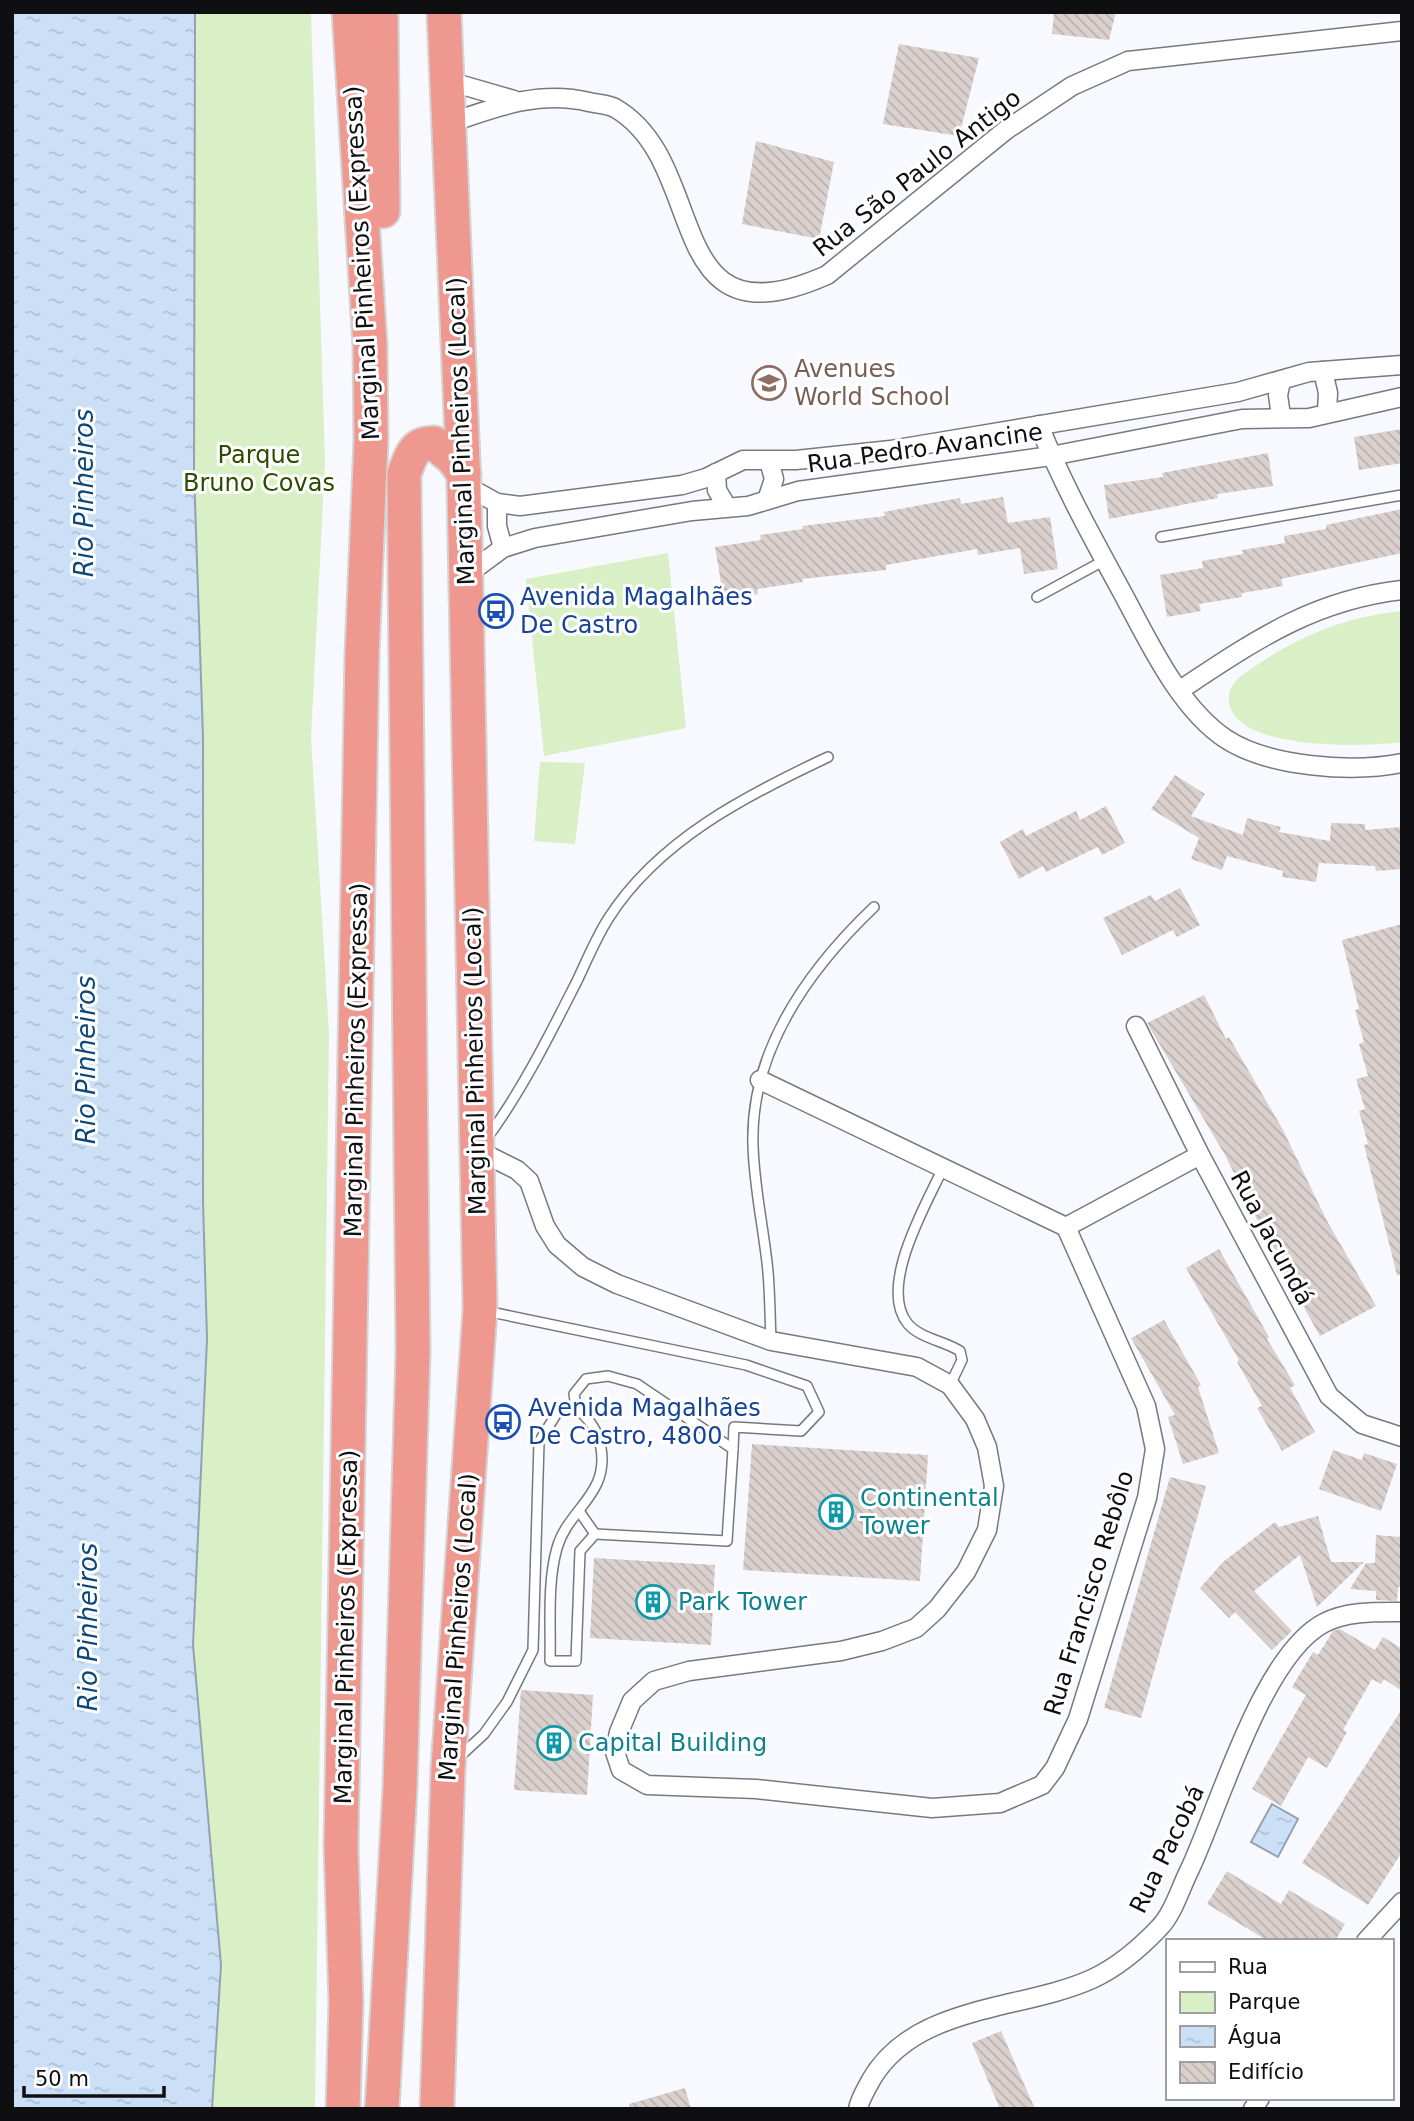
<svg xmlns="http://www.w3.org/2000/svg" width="1414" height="2121" viewBox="0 0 1414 2121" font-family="'DejaVu Sans',sans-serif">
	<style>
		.green { fill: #d9efc5 }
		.water { fill: url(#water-ripples); stroke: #93a1b2; stroke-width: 2 }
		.building { fill: url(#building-back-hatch) }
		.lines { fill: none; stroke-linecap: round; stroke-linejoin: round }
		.lane-casing { stroke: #777980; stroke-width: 12 }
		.street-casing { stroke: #777980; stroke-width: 21 }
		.highway-casing { stroke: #d4d4d4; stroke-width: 37 }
		.lane { stroke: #fff; stroke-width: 9 }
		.street { stroke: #fff; stroke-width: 18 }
		.highway { stroke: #ef9890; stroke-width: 33 }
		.labels { text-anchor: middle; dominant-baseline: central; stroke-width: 6; stroke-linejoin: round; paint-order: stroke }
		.street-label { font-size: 24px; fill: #0f0f12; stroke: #fff }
		.education-label { font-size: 24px; fill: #785e54; stroke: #fff; text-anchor: start }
		.park-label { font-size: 24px; fill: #2e4b00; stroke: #fff }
		.transit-label { font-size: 24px; fill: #164399; stroke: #fff; text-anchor: start }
		.culture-label { font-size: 24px; fill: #0d838f; stroke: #fff; text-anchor: start }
		.water-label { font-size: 26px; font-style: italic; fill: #0c4779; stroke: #fff }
	</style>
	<defs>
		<pattern id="water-ripples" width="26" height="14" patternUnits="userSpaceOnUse" patternTransform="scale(1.75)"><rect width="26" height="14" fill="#cbe0f7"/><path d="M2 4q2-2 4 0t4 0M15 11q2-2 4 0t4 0" fill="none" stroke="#adbfd3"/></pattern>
		<pattern id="building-back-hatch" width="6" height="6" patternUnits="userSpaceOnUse" patternTransform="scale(1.75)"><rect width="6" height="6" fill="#dad0cd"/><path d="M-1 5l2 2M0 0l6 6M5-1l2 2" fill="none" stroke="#bab1af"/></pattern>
	</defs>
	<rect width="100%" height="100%" fill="#f8f9fe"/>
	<g class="green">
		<polygon points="195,12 311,12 325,463 311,737 329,1033 315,2109 212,2109 221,1965 193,1645 207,1339 203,1202 203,737 194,473"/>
		<polygon points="668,553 686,728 544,756 526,579"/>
		<path d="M 1402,611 L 1402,742 C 1367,747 1221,752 1229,694 C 1231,681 1244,674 1254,667 C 1298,636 1348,616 1402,611 Z"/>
		<polygon points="540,762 585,763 575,844 534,841"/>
	</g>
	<g class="water">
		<polygon points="12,12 195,12 194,473 203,737 203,1202 207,1339 193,1645 221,1965 212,2109 12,2109"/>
		<polygon points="1272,1804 1298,1819 1278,1857 1251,1842"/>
	</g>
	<g class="building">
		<polygon points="1054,12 1116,12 1109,40 1052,34"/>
		<polygon points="899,44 979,58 959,136 883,124"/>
		<polygon points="756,141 834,162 819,239 742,224"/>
		<polygon points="1402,429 1402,463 1359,470 1354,437"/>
		<polygon points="1268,453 1273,486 1217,494 1218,498 1109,519 1104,485 1163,477 1162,473"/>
		<polygon points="1003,497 1008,523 1050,517 1058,569 1024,574 1020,548 978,555 977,549 886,565 886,570 802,579 803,582 757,589 758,594 724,600 715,547 761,540 760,535 803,529 802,526 885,516 884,512 926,504 960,498 961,504"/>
		<polygon points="1402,509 1402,553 1281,579 1283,586 1242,593 1242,597 1199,604 1201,611 1167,617 1160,575 1203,568 1202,561 1243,554 1242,550 1285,543 1284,536 1326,529 1326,525"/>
		<polygon points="1175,775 1205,794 1191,816 1243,835 1247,818 1281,827 1279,832 1330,841 1331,823 1365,824 1365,830 1402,827 1402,869 1376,871 1375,866 1319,863 1316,882 1282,877 1283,871 1227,856 1222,870 1191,859 1199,838 1151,809"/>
		<polygon points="1106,806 1125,843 1102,855 1098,847 1046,872 1043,866 1019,879 1000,842 1023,829 1026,836 1076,811 1080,820"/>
		<polygon points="1180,888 1200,925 1177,937 1173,930 1122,955 1103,918 1151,895 1155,901"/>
		<polygon points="1402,924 1402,1274 1397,1275 1364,1145 1368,1144 1359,1111 1365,1109 1356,1079 1368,1076 1359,1044 1364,1042 1355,1010 1359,1009 1342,940"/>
		<polygon points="1204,995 1226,1039 1229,1037 1283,1130 1327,1221 1376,1306 1320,1336 1274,1254 1225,1155 1147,1023"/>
		<polygon points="1219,1249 1269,1337 1267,1339 1295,1385 1290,1388 1315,1432 1282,1451 1257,1408 1262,1406 1237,1362 1239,1360 1186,1268"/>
		<polygon points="1164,1320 1201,1385 1198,1387 1219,1453 1183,1464 1168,1417 1175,1415 1131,1338"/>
		<polygon points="752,1444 928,1455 920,1581 743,1570"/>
		<polygon points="1333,1450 1362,1460 1364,1453 1397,1464 1381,1511 1319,1489"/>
		<polygon points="1170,1477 1206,1486 1141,1718 1104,1708"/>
		<polygon points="1318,1516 1331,1562 1364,1562 1317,1607 1300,1555 1254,1591 1292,1631 1272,1650 1235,1612 1229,1618 1200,1588 1223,1562 1275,1522 1279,1527"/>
		<polygon points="1376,1535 1402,1537 1402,1587 1398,1587 1397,1601 1376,1600 1376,1591 1350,1589 1366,1563 1375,1563"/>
		<polygon points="594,1558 715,1565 711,1645 590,1638"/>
		<polygon points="1340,1629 1375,1650 1383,1637 1402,1649 1402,1691 1384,1679 1381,1684 1372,1679 1343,1730 1347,1732 1327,1768 1308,1757 1281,1806 1252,1789 1306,1695 1292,1687 1313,1652 1318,1655 1333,1631"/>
		<polygon points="521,1690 593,1695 587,1795 514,1790"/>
		<polygon points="1402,1709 1402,1852 1368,1905 1302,1863"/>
		<polygon points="1227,1871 1281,1904 1289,1890 1345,1924 1335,1941 1268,1941 1207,1904"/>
		<polygon points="1001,2031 1035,2109 1000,2109 972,2043"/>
		<polygon points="685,2088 691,2109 629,2109 629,2104"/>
	</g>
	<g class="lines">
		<g class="lane-casing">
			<g id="lane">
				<polyline points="1161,537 1402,495"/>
				<polyline points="1037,597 1105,560"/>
				<path d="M 487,1138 C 523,1089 550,1034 577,981 C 587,960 596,938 608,919 C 658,840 747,795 828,757"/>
				<path d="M 944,1166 C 927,1203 877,1287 908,1324 C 920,1338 944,1341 960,1351 L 962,1360 L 950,1385"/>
				<polyline points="486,1311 746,1365 807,1386 819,1412 801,1431 734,1427 733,1449"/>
				<path d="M 771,1341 C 770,1318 770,1295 768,1272 C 764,1229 754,1188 753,1145 C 750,1050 808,970 874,907"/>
				<polyline points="576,1408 574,1394 586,1379 608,1376 637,1384 733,1449 727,1541 595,1534"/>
				<polyline points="579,1511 595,1534"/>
				<path d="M 457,1759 L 484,1734 L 507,1702 L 533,1650 L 539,1442 L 557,1413 L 576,1408 C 589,1419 598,1430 601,1448 C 609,1495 568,1509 557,1548 C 547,1583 551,1625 550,1661 L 576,1661 L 580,1551 L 595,1534"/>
			</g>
		</g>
		<g class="street-casing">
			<g id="street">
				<polyline points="448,81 514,100"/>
				<path d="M 450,123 C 496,107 539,90 589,102 C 597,104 607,104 615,108 C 712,164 658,350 827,275 L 1006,130 L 1072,86 L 1128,61 L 1402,31"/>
				<polyline points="1323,371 1328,393 1327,411"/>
				<polyline points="1281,416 1278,395 1281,381"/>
				<path d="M 1039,425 C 1062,483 1092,537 1122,592 C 1148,640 1179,708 1226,739 C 1269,767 1352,773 1402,763"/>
				<polyline points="716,473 717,490 727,507"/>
				<polyline points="464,485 497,503 520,506 682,485 706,478 743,460 796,460 891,450 1238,392 1309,372 1402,365"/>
				<polyline points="767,500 774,479 769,461"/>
				<polyline points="497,503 497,526 503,548"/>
				<polyline points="465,576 503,548 535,538 692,511 748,506 798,491 1051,456 1242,419 1309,418 1402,397"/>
				<path d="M 1180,690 C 1253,642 1312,600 1402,590"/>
				<polyline points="1136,1026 1200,1155 1329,1396 1362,1424 1402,1437"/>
				<polyline points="477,1150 517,1170 529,1181 545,1226 557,1245 583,1267 617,1284 771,1341 917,1367 950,1385 975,1419 987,1447 994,1486 987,1530 966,1572 937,1609 916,1628 882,1641 841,1651 689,1671 654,1681 632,1701 619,1732 615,1752 621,1770 647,1785 756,1789 932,1808 1000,1803 1042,1785 1055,1768 1078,1719 1147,1498 1155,1449 1146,1406 1066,1227 760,1080"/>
				<polyline points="1066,1227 1200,1155"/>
				<polyline points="1366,1941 1402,1902"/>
				<path d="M 858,2109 C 860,2098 866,2090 871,2080 C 915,2004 1021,2011 1092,1979 C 1118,1967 1140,1948 1159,1928 C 1173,1914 1180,1889 1189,1871 C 1219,1808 1262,1655 1324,1623 C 1347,1611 1376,1612 1402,1612"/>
				<polyline points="1253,2109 1260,2098"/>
			</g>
		</g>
		<g class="highway-casing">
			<g id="highway">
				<polyline points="381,12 383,211"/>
				<polyline points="343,2109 346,2002 341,1847 362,654 371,440 370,345 349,12"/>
				<path d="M 382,2109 L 400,1787 L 413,1352 L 404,474 C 411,456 413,443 434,443 L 453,459 L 464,474"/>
				<polyline points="437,2109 448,1768 480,1310 464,485 444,12"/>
			</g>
		</g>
		<use href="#lane" class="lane"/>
		<use href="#street" class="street"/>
		<use href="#highway" class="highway"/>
	</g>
	<defs>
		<g id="school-ring" transform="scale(1.75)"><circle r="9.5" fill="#fff" stroke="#8d6e63" stroke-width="1.5"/><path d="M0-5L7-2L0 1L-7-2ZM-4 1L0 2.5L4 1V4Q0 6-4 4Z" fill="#8d6e63"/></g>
		<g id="bus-ring" transform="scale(1.75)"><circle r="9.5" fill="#fff" stroke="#1a4fb4" stroke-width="1.5"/><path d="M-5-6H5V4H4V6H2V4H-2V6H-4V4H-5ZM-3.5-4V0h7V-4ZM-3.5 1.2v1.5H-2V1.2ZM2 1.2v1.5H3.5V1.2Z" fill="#1a4fb4"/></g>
		<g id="building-ring" transform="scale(1.75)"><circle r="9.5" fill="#fff" stroke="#0f9aa8" stroke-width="1.5"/><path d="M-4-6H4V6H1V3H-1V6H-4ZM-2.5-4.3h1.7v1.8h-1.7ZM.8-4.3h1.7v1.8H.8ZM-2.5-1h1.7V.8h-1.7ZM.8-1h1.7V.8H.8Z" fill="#0f9aa8"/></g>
	</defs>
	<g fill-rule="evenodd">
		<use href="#school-ring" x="769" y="383"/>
		<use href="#bus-ring" x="496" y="611"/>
		<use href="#bus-ring" x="503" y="1422"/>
		<use href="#building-ring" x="836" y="1512"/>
		<use href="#building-ring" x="653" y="1602"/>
		<use href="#building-ring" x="554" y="1743"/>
	</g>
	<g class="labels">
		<g class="street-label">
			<text transform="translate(917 173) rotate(-38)">Rua São Paulo Antigo</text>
			<text transform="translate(362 263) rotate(-93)">Marginal Pinheiros (Expressa)</text>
			<text transform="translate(461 431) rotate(-92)">Marginal Pinheiros (Local)</text>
			<text transform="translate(925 448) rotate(-8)">Rua Pedro Avancine</text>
			<text transform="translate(356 1060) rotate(-89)">Marginal Pinheiros (Expressa)</text>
			<text transform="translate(475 1061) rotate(-91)">Marginal Pinheiros (Local)</text>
			<text transform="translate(1272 1238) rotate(62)">Rua Jacundá</text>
			<text transform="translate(1089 1593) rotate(-73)">Rua Francisco Rebôlo</text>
			<text transform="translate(346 1627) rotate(-89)">Marginal Pinheiros (Expressa)</text>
			<text transform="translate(458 1627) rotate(-86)">Marginal Pinheiros (Local)</text>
			<text transform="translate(1167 1849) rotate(-64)">Rua Pacobá</text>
		</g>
		<g class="education-label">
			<text x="794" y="369">Avenues<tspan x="794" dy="28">World School</tspan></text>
		</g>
		<g class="park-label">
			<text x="259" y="455">Parque<tspan x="259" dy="28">Bruno Covas</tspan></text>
		</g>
		<g class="transit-label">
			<text x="520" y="597">Avenida Magalhães<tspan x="520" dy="28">De Castro</tspan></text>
			<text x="528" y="1408">Avenida Magalhães<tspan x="528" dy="28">De Castro, 4800</tspan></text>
		</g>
		<g class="culture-label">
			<text x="860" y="1498">Continental<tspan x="860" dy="28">Tower</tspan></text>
			<text x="678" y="1602">Park Tower</text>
			<text x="578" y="1743">Capital Building</text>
		</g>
		<g class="water-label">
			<text transform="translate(84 493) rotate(-90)">Rio Pinheiros</text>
			<text transform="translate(86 1060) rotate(-90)">Rio Pinheiros</text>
			<text transform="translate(88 1627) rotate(-90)">Rio Pinheiros</text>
		</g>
	</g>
	<rect width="1414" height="2121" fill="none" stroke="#0f0f12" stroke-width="28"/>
	<rect x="1166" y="1939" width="228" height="161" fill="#ffffff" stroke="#9f9fa0" stroke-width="2"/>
	<rect x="1180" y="1962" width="35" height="10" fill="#ffffff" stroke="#9f9fa0" stroke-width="2"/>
	<text x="1228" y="1974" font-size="21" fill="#0f0f12">Rua</text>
	<rect x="1180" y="1992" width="35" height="21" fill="#d9efc5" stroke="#9f9fa0" stroke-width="2"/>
	<text x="1228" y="2009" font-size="21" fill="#0f0f12">Parque</text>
	<rect x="1180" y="2026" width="35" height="21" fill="url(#water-ripples)" stroke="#9f9fa0" stroke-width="2"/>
	<text x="1228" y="2044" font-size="21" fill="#0f0f12">Água</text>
	<rect x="1180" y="2062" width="35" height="21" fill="url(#building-back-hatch)" stroke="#9f9fa0" stroke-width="2"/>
	<text x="1228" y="2079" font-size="21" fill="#0f0f12">Edifício</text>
	<path d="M24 2086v10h140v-10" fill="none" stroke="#0f0f12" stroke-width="3.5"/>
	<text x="35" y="2086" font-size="21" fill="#0f0f12" stroke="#ffffff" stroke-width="5" paint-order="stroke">50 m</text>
</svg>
